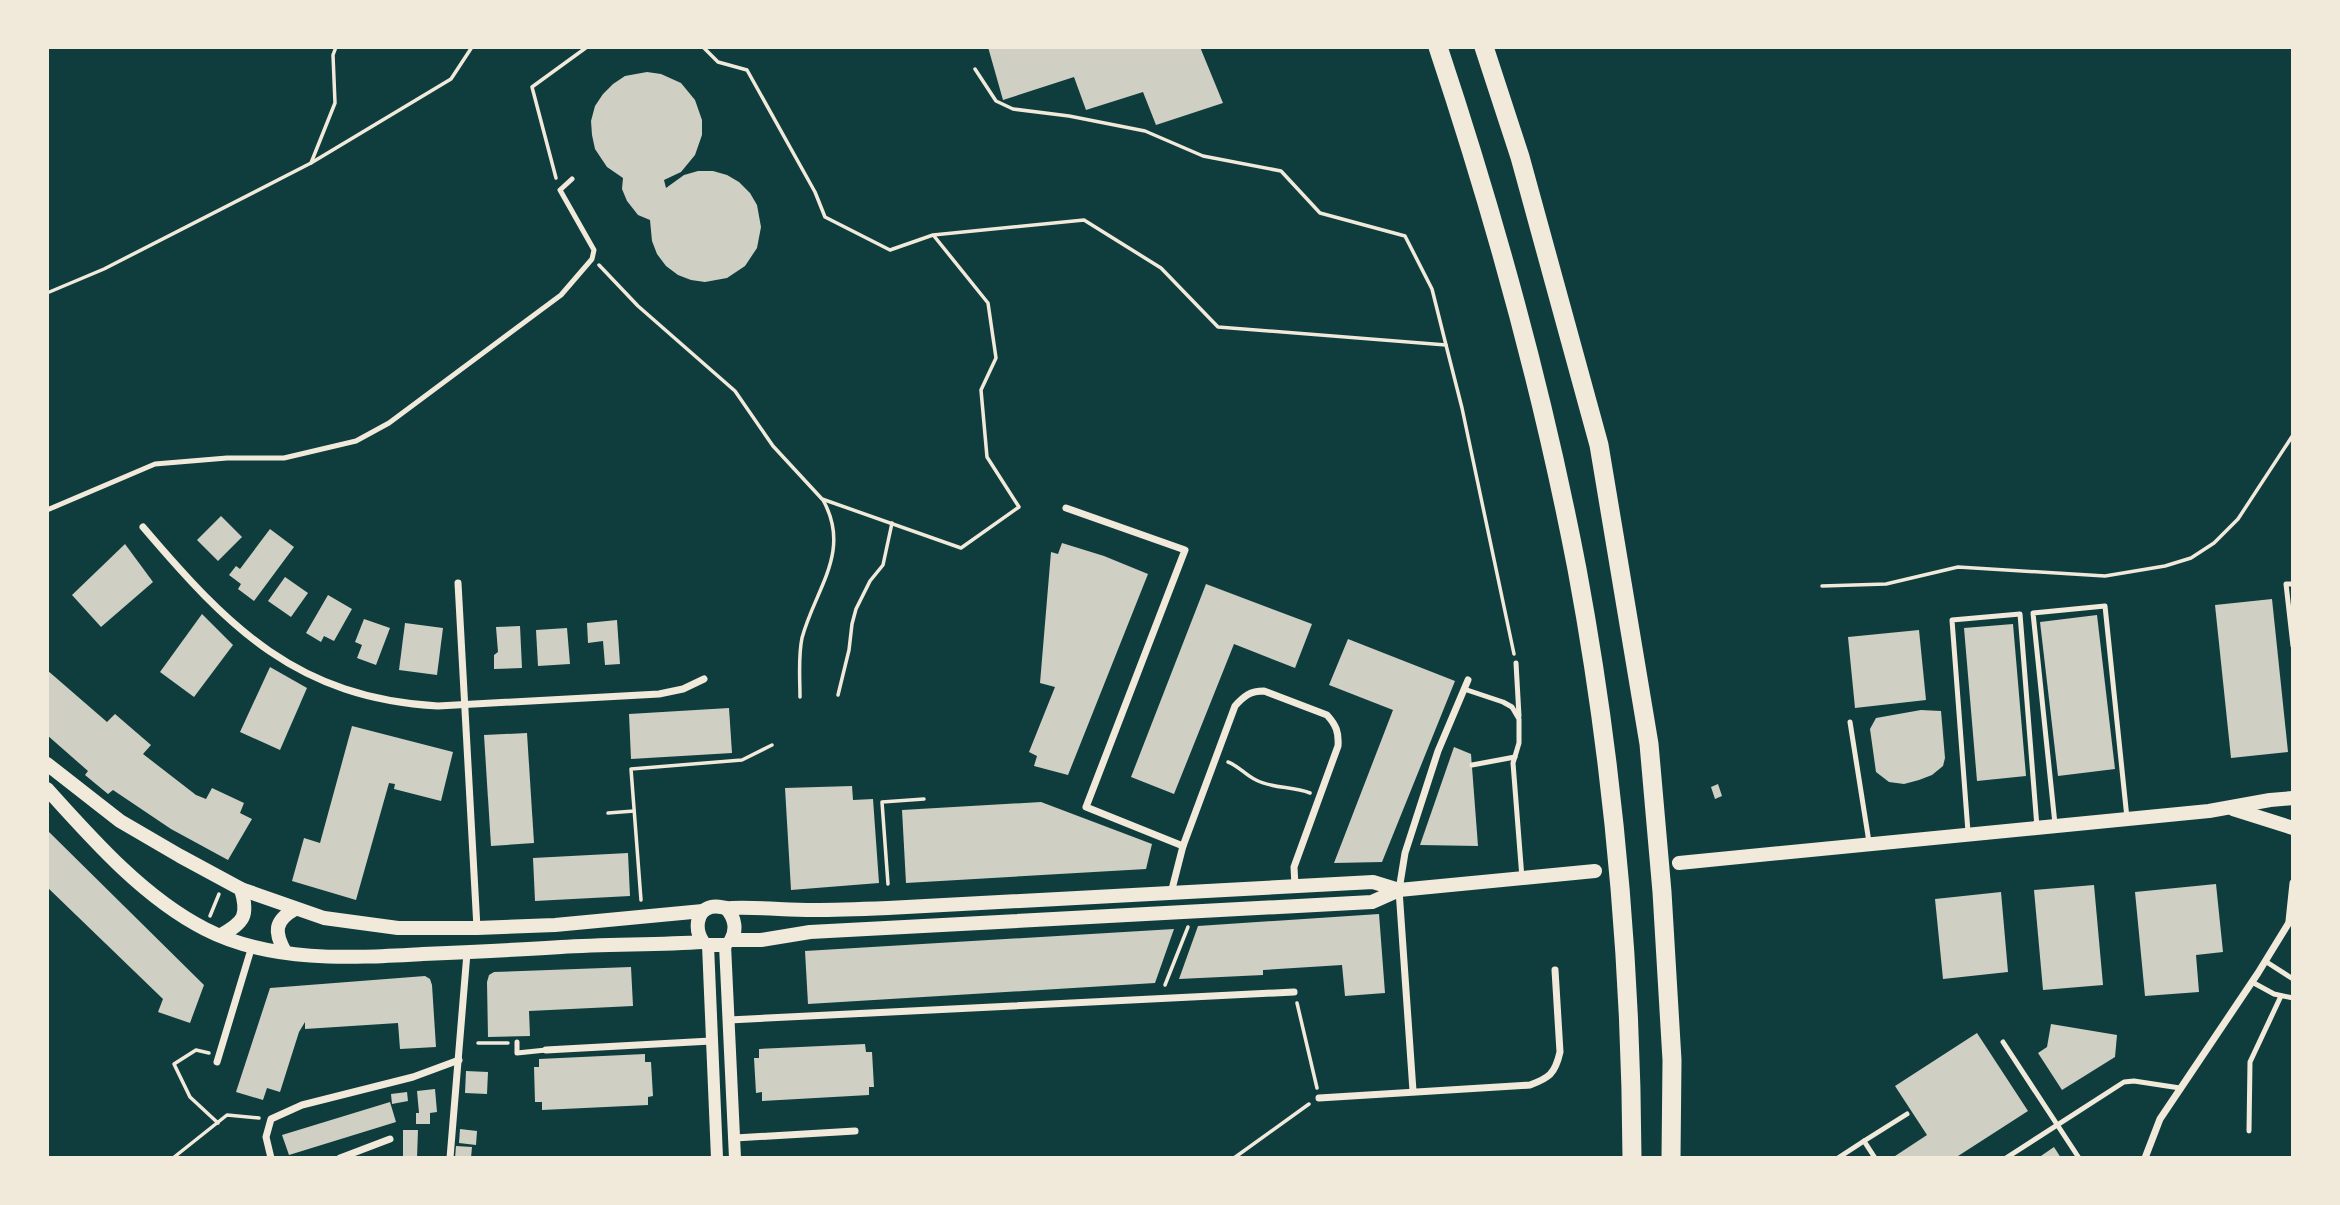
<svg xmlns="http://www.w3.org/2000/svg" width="2340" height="1205" viewBox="0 0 2340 1205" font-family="'Public Sans',sans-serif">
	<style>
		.building { fill: #cfcfc3 }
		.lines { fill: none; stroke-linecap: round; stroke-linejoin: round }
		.path { stroke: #f1e9da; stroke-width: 3.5 }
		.service { stroke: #f1e9da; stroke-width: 5 }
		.minor { stroke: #f1e9da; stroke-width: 7 }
		.tertiary { stroke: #f1e9da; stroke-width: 12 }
		.secondary { stroke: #f1e9da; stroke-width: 14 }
		.motorway { stroke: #f1e9da; stroke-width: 19 }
	</style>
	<rect width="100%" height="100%" fill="#0f3d3e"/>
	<g class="building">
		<polygon points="988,47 1200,47 1223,103 1156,125 1143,92 1086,110 1074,77 1003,100"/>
		<polygon points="647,72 661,74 681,83 695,100 702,120 702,135 695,155 681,172 664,180 666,188 684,175 698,171 713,171 727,175 739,182 750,193 757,205 761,227 757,248 745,266 727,278 705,282 691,280 678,275 666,266 657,254 652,241 650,220 638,215 627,201 622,189 623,178 607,167 595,149 592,135 591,121 595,106 603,94 613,84 625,76"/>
		<polygon points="221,516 242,537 218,561 197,540"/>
		<polygon points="270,529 294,547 254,601 238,589 241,584 229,575 236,566 240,569"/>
		<polygon points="1062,543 1104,556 1148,574 1068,775 1034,766 1037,756 1029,752 1055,687 1040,683 1051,552 1058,554"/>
		<polygon points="125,544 153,582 101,627 72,595"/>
		<polygon points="285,577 308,593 291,617 268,601"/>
		<polygon points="1206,584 1312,624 1295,668 1234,644 1174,794 1131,777"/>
		<polygon points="328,595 352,609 334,641 324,636 321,642 306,633"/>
		<polygon points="2272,599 2288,752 2231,758 2215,605"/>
		<polygon points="202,614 233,645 194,697 160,672"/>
		<polygon points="2097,615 2115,769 2058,776 2040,622"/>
		<polygon points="364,619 390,628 376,665 357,658 362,645 355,642"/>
		<polygon points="617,620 620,664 605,665 603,641 588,643 587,623"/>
		<polygon points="405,623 443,628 437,675 399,670"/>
		<polygon points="2013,624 2026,776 1977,781 1964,628"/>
		<polygon points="520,626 522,668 494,669 494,655 498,652 496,627"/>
		<polygon points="567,628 570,664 538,666 536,630"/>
		<polygon points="1919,630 1926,700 1855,708 1848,637"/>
		<polygon points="1348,639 1455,681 1382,862 1334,863 1393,710 1329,685"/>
		<polygon points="270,667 307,688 280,750 240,732"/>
		<polygon points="47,670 107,722 115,714 151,745 143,754 196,795 206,799 212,788 244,803 240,813 252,819 228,860 171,829 113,790 108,794 85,775 88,771 47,735"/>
		<polygon points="729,708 732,753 631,759 629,714"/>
		<polygon points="1921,710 1941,711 1945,758 1943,766 1932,775 1919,780 1904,784 1889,782 1876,772 1870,729 1876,718"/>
		<polygon points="352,726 453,752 441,801 394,789 395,784 389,783 356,900 292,881 304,838 320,843"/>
		<polygon points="527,733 534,843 491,846 484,735"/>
		<polygon points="1454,747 1471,754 1478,846 1420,845"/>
		<polygon points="1718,784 1722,796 1715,799 1711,787"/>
		<polygon points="852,786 853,800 873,799 879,883 791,890 785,788"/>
		<polygon points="1041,802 1152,844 1146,869 906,883 902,810"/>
		<polygon points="47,830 204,985 190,1023 158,1012 163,999 47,887"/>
		<polygon points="628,853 630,896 535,901 533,858"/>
		<polygon points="2216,884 2223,952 2196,955 2199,992 2145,996 2135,892"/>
		<polygon points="2094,885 2103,985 2043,990 2034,890"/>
		<polygon points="2001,892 2008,972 1943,979 1935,899"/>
		<polygon points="1379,914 1385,993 1345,996 1342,965 1263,970 1263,975 1179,979 1198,926"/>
		<polygon points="1174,929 1155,983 808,1004 805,951"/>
		<polygon points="631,967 633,1006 529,1011 530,1036 488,1037 487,982 489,975 494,972"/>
		<polygon points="425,976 430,979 432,985 436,1047 400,1049 398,1023 305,1029 305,1022 299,1032 280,1092 267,1088 263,1100 236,1092 270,988"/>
		<polygon points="2051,1024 2117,1035 2115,1057 2062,1090 2038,1053 2047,1047"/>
		<polygon points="1977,1033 2028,1111 1955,1158 1892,1158 1927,1135 1895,1086"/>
		<polygon points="865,1044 866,1052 872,1052 874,1087 869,1087 869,1095 762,1101 762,1092 756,1093 754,1058 759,1058 759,1049"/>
		<polygon points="645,1054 645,1062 651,1062 653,1096 648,1097 648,1105 542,1110 542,1102 535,1102 534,1067 539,1067 539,1059"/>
		<polygon points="466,1071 488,1072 487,1094 465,1093"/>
		<polygon points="435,1089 437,1112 430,1113 430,1124 416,1124 416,1113 419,1113 417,1091"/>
		<polygon points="407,1092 408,1101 392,1104 391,1094"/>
		<polygon points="390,1102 396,1122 289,1155 282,1135"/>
		<polygon points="460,1129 477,1131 476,1145 459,1143"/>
		<polygon points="403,1130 418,1130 417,1158 403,1158"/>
		<polygon points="456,1146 472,1147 471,1158 455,1158"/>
		<polygon points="2054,1147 2061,1158 2038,1158"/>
	</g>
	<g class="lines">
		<g class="path">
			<polyline points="703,47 718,62 747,70 815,192 825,217 890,250 933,235 1084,220 1161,268 1218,327 1446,345 1462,408 1514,654"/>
			<polyline points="975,69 996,101 1013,109 1069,116 1145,131 1203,156 1281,171 1320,213 1405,236 1432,289 1446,345"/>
			<polyline points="311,163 335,103 333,55 336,47"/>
			<polyline points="556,178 532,87 587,47"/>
			<polyline points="599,265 638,306 735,391 773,446 822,499 961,548 1019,507 987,457 981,390 996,358 988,303 934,236"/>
			<polyline points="47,293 104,269 311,163 451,79 472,47"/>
			<polyline points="1822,586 1886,584 1958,567 2105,576 2165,566 2191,558 2214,543 2238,519 2293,435"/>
			<polyline points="838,695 849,650 852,624 856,609 870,581 883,565 892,523"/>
			<path d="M 800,697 C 800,678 798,657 802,638 C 815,589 852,552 823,500"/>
			<path d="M 1228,762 C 1239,766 1245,775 1256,780 C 1273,789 1292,786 1310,793"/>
			<polyline points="608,813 634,811"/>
			<polyline points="888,884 882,802 924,799"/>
			<polyline points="641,900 631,769 742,760 772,745"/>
			<polyline points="210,916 219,894"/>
			<polyline points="1165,985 1188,927"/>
			<polyline points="1297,1003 1317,1088"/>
			<polyline points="478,1043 508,1043"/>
			<polyline points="209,1053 196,1050 174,1064 190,1097 218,1123"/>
			<polyline points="173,1158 227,1115 259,1118"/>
			<polyline points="1234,1158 1309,1104"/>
		</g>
		<g class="service">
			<polyline points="47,510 155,464 227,458 284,458 356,441 389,423 561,295 592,259 594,250 560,190 572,179"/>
			<polyline points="2293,584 2286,584 2293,646"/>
			<polyline points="1516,663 1519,716"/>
			<polyline points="1464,689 1503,702 1512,707 1519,719 1519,743 1513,763 1522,878"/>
			<polyline points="1850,722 1869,842"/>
			<polyline points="1472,765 1515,757"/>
			<polyline points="2055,824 2033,613 2105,606 2127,818"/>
			<polyline points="1968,832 1952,620 2020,614 2037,827"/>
			<polyline points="2265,961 2293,979"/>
			<polyline points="2252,982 2274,994 2293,998"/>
			<polyline points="517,1042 517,1053 546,1050"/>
			<polyline points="2003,1042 2079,1158"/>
			<polyline points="2249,1131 2250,1062 2281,996"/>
			<polyline points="1864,1141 1907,1114"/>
			<polyline points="1838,1158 1864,1141 1875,1158"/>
			<polyline points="2006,1158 2124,1082 2134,1081 2180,1088"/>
		</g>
		<g class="minor">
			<polyline points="1066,508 1185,550 1086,807 1183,846"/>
			<path d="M 143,527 C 229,628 297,698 438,706 L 659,694 L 683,689 L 704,679"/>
			<polyline points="458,583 477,928"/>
			<path d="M 1171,893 L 1183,846 L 1235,706 C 1244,696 1250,691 1264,691 L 1327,715 C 1336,725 1339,732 1338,746 L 1294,867 L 1295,886"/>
			<polyline points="2289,921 2293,883"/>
			<polyline points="729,1020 1294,992"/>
			<polyline points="546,1050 711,1041"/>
			<polyline points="217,1062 252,946"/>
			<polyline points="1413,1091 1399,890 1405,853 1438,751 1468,680"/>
			<path d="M 1319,1098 L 1530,1085 C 1549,1078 1555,1074 1560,1052 L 1555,970"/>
			<polyline points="735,1138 855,1131"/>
			<polyline points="271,1158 266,1137 271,1119 302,1105 413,1077 459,1060"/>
			<polyline points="340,1158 390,1139"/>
			<polyline points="450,1158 467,953"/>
			<polyline points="2145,1158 2160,1119 2258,973 2293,916"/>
		</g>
		<g class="tertiary">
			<polyline points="730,941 725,945 735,1158"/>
			<polyline points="703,942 708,945 717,1158"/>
		</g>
		<g class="secondary">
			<polyline points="47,764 120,821 180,856 241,889 324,918 398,928 477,928 555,925 703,911"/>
			<path d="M 47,789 C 92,839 144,898 205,929 C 271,963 351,958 423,954 C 469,952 515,950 561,947 C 608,944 656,945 703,942 C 695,931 695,911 711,907 C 719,905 725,909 732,908 C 760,907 786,910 813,910 C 838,910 863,909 888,908 L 1373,882 L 1399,890"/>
			<polyline points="2233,809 2293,828"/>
			<polyline points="1679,863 2209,811 2270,800 2293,798"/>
			<path d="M 727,909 C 735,918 737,930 731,940 L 761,940 L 810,932 L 1372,902 L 1399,890 L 1595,871"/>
			<path d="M 221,935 C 244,922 249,916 241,889"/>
			<polyline points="708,945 725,945"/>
			<path d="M 285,952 C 274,932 274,921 295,909"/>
		</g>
		<g class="motorway">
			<path d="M 1438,47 C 1495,218 1543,392 1577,569 C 1613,762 1631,962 1632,1158"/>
			<polyline points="1484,47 1520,157 1599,445 1649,744 1662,892 1672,1060 1671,1158"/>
		</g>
	</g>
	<rect width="2340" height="1205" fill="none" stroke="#f1e9da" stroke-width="98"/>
</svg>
